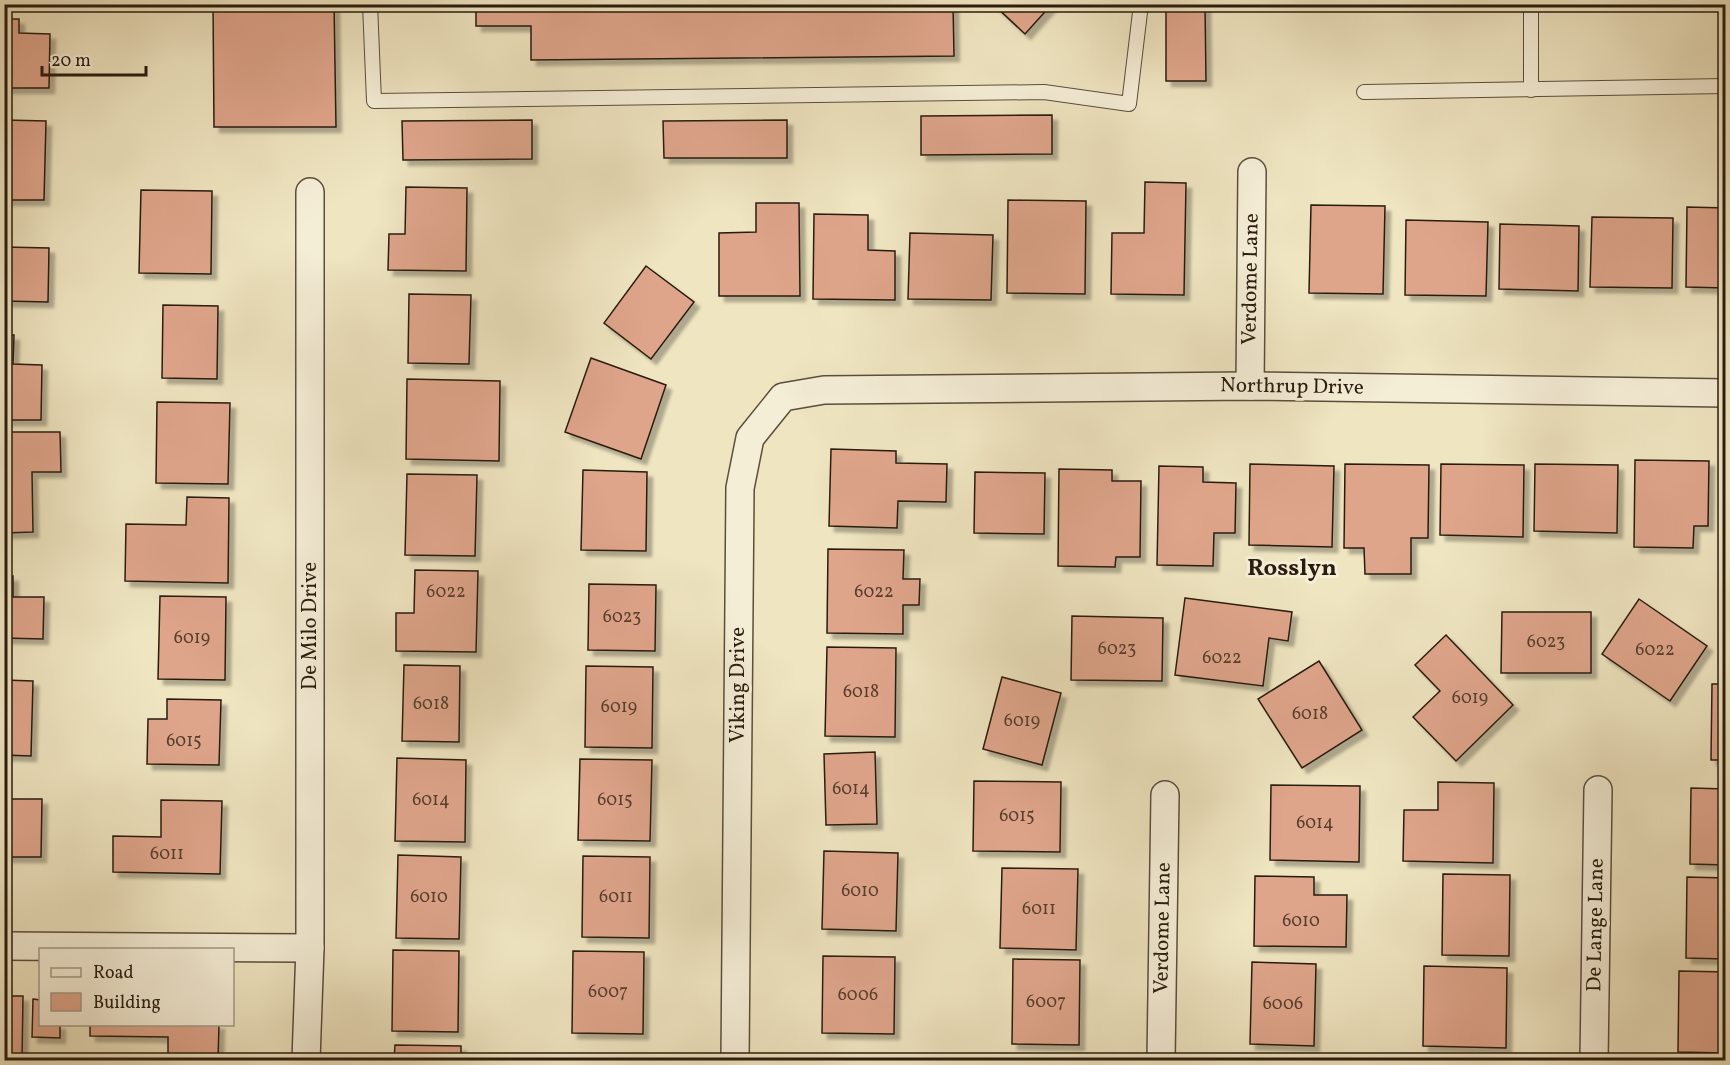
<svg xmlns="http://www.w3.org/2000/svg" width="1730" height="1065" viewBox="0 0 1730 1065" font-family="Vollkorn,serif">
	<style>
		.building { fill: #dfa58b; stroke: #291c0f; stroke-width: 1.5; filter: url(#shadow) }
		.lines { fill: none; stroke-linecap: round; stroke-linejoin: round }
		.service-casing { stroke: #5a4e3c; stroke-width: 16 }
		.minor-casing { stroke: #5a4e3c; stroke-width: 30 }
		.service { stroke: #f5eed7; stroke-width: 14 }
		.minor { stroke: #f5eed7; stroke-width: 27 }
		.labels { text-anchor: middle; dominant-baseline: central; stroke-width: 6; stroke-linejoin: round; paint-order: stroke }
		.number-label { font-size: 18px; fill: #563e2e }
		.street-label { font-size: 21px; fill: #291c0f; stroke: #f5eed7 }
		.quarter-label { font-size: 24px; font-weight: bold; fill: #291c0f; stroke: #f5eed7 }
	</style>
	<defs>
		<filter id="shadow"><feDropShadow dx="5.5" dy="5.5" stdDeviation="1.5" flood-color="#0004"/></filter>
	</defs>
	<rect width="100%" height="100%" fill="#efe5c1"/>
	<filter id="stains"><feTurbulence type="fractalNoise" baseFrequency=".00333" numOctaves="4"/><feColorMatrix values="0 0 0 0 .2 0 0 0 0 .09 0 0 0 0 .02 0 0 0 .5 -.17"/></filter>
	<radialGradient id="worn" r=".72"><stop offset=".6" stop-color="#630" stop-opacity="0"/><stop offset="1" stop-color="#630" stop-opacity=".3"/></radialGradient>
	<g class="building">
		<polygon points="213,4 334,4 336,127 214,127"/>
		<polygon points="476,4 953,4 954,56 531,60 531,26 476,26"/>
		<polygon points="993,4 1052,4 1025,34"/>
		<polygon points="1166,4 1205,4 1206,81 1166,81"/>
		<polygon points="4,19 19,19 19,33 50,34 49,88 4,88"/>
		<polygon points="1052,115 1052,154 921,155 921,116"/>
		<polygon points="4,120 46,121 44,200 4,200"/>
		<polygon points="532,120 532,159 403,160 402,121"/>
		<polygon points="787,120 787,158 664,158 663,121"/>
		<polygon points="1145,182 1186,183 1184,295 1111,294 1112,233 1144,233"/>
		<polygon points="406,187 467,188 466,271 388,270 389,234 405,234"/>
		<polygon points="141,190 212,191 211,274 139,273"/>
		<polygon points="1008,200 1086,201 1085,294 1007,293"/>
		<polygon points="756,203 799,203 800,296 719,296 719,233 756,232"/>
		<polygon points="1311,205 1385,206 1383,294 1309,293"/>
		<polygon points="1687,207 1726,208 1726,288 1686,287"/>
		<polygon points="814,214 868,215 868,250 895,251 895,300 813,299"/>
		<polygon points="1592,217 1673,218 1672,288 1590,287"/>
		<polygon points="1406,220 1488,222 1486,296 1405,295"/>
		<polygon points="1500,224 1579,226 1578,291 1499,289"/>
		<polygon points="910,233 993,235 991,300 908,299"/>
		<polygon points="4,247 49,248 48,302 4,301"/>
		<polygon points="646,266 694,302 651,359 604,323"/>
		<polygon points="409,294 471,295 469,364 408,363"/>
		<polygon points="163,305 218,306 217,379 162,378"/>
		<polygon points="4,335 14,335 13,364 42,365 41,420 4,420"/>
		<polygon points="591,358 666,385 641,459 565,432"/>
		<polygon points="407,379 500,381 499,461 406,459"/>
		<polygon points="157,402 230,403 228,484 156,483"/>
		<polygon points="4,432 60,432 61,472 32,472 33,532 4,533"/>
		<polygon points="831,449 896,451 896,463 947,464 946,502 898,501 897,528 829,526"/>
		<polygon points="1720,458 1726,458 1726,544 1719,544"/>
		<polygon points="1635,460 1709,461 1708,526 1694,526 1693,548 1634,547"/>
		<polygon points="1250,464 1334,466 1332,547 1249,545"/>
		<polygon points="1345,464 1429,465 1428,538 1411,538 1411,574 1365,574 1364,548 1344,548"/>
		<polygon points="1441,464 1524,465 1523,537 1440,535"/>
		<polygon points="1535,464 1618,465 1617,533 1534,531"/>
		<polygon points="1159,466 1203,467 1203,482 1236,483 1235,533 1214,533 1213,566 1157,565"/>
		<polygon points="1059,469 1112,470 1112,481 1141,481 1140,557 1116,557 1115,567 1058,566"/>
		<polygon points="583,470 647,472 646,551 581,550"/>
		<polygon points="975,472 1045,473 1044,534 974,533"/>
		<polygon points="407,474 477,475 475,556 405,555"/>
		<polygon points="187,497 229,498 228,583 125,581 126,524 186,525"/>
		<polygon points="828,549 904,550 903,579 920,579 919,605 903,605 903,634 827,633"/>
		<polygon points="415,570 478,571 476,652 396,651 396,613 414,613"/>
		<polygon points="4,576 13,576 13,597 44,597 43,639 4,638"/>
		<polygon points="589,584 656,585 655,651 588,650"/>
		<polygon points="160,596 226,597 225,680 158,679"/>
		<polygon points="1185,598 1292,612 1288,641 1269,638 1263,686 1175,675"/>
		<polygon points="1639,599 1707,646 1670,701 1602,654"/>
		<polygon points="1502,612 1591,612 1591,673 1501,673"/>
		<polygon points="1072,616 1163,618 1162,681 1071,680"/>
		<polygon points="1446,635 1513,705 1456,761 1413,717 1440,691 1415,665"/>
		<polygon points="827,647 896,648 895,737 825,736"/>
		<polygon points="1319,661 1362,730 1302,768 1258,699"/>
		<polygon points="404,665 460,666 459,742 402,741"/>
		<polygon points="586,666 653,667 652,748 585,747"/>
		<polygon points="1002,677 1061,693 1042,765 983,749"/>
		<polygon points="4,680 33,681 31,756 4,755"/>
		<polygon points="1712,684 1726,684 1726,760 1711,760"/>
		<polygon points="167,699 221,700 219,765 147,764 148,719 167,719"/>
		<polygon points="875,752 877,824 826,825 824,754"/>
		<polygon points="397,758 466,760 465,842 395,841"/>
		<polygon points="580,759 652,760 650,841 578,840"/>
		<polygon points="974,781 1061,782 1060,852 973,851"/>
		<polygon points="1438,782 1494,783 1493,863 1403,861 1404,810 1438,810"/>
		<polygon points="1271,785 1360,786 1359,862 1270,860"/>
		<polygon points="1691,788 1726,789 1726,865 1690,864"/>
		<polygon points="4,799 42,799 41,857 4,857"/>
		<polygon points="161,800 222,801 220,874 113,872 113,836 161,837"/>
		<polygon points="824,851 898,853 896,931 822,929"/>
		<polygon points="398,855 461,857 459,939 396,938"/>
		<polygon points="583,856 650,857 649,938 582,937"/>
		<polygon points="1002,868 1078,869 1076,950 1000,948"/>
		<polygon points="1443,874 1510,875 1509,956 1442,955"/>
		<polygon points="1255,876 1314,877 1314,895 1347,895 1346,947 1254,946"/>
		<polygon points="1687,877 1726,878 1726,959 1686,958"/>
		<polygon points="393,950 459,951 458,1032 392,1031"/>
		<polygon points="573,951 644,952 643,1034 572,1033"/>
		<polygon points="823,956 895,957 894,1034 822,1033"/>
		<polygon points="1013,959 1080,960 1079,1045 1012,1044"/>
		<polygon points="1252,962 1316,964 1314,1046 1250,1044"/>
		<polygon points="1424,966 1507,968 1506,1048 1423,1046"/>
		<polygon points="1679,971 1726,972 1726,1053 1678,1052"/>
		<polygon points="4,996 23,996 22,1060 4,1060"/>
		<polygon points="33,999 40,1000 40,1024 60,1024 60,1038 32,1037"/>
		<polygon points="90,1024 219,1024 218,1060 168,1060 168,1037 90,1036"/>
		<polygon points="395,1045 461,1046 461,1060 394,1060"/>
		<polygon points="584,1054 629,1055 629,1060 584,1060"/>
		<polygon points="822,1058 881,1059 881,1060 822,1060"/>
	</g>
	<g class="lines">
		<g class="service-casing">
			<g id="service">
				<polyline points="370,4 374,101 1044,92 1129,104 1141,4"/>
				<polyline points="1531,4 1531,90"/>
				<polyline points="1364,92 1726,86"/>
			</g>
		</g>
		<g class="minor-casing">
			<g id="minor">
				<polyline points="1250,386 1252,172"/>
				<polyline points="4,946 310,948"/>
				<polyline points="306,1060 310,948 310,192"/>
				<polyline points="735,1060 740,488 750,438 783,397 824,390 1250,386 1726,393"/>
				<polyline points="1161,1060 1165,795"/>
				<polyline points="1594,1060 1598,790"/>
			</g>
		</g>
		<use href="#service" class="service"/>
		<use href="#minor" class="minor"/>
	</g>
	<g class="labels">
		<g class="number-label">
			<text x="446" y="592">6022</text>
			<text x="874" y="592">6022</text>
			<text x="622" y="617">6023</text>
			<text x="192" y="638">6019</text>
			<text x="1546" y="642">6023</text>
			<text x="1117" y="649">6023</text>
			<text x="1655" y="650">6022</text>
			<text x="1222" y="658">6022</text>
			<text x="861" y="692">6018</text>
			<text x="1470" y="698">6019</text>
			<text x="431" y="704">6018</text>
			<text x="619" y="707">6019</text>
			<text x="1310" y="714">6018</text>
			<text x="1022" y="721">6019</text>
			<text x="184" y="741">6015</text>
			<text x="851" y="789">6014</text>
			<text x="431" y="800">6014</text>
			<text x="615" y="800">6015</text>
			<text x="1017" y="816">6015</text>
			<text x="1315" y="823">6014</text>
			<text x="167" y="854">6011</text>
			<text x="860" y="891">6010</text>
			<text x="429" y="897">6010</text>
			<text x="616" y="897">6011</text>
			<text x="1039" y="909">6011</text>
			<text x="1301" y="921">6010</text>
			<text x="608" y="992">6007</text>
			<text x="858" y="995">6006</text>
			<text x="1046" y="1002">6007</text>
			<text x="1283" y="1004">6006</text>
		</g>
		<g class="street-label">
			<text transform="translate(1251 279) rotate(-89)">Verdome Lane</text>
			<text transform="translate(1292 387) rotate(1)">Northrup Drive</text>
			<text transform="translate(310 626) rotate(-90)">De Milo Drive</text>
			<text transform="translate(738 685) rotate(-90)">Viking Drive</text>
			<text transform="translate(1596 925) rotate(-89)">De Lange Lane</text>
			<text transform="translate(1163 928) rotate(-89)">Verdome Lane</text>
		</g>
		<g class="quarter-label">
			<text x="1292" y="569">Rosslyn</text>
		</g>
	</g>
	<rect width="1730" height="1065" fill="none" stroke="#efe5c1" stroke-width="24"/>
	<rect x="6" y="6" width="1718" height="1053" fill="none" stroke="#291c0f" stroke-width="3"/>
	<rect x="12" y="12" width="1706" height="1041" fill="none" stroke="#291c0f" stroke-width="1.5"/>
	<rect x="39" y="948" width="195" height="78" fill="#f5eed7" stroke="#a39a87" stroke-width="1.5"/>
	<rect x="51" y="968" width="30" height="9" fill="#f5eed7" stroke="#a39a87" stroke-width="1.5"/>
	<text x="93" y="978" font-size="18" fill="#291c0f">Road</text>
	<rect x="51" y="993" width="30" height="18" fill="#dfa58b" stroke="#a39a87" stroke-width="1.5"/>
	<text x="93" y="1008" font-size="18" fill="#291c0f">Building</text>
	<path d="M42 66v9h104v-9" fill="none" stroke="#291c0f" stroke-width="3"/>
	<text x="51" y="66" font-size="18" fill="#291c0f" stroke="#f5eed7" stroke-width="4.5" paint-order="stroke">20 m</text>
	<rect width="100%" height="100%" filter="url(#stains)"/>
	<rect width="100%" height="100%" fill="url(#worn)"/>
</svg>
